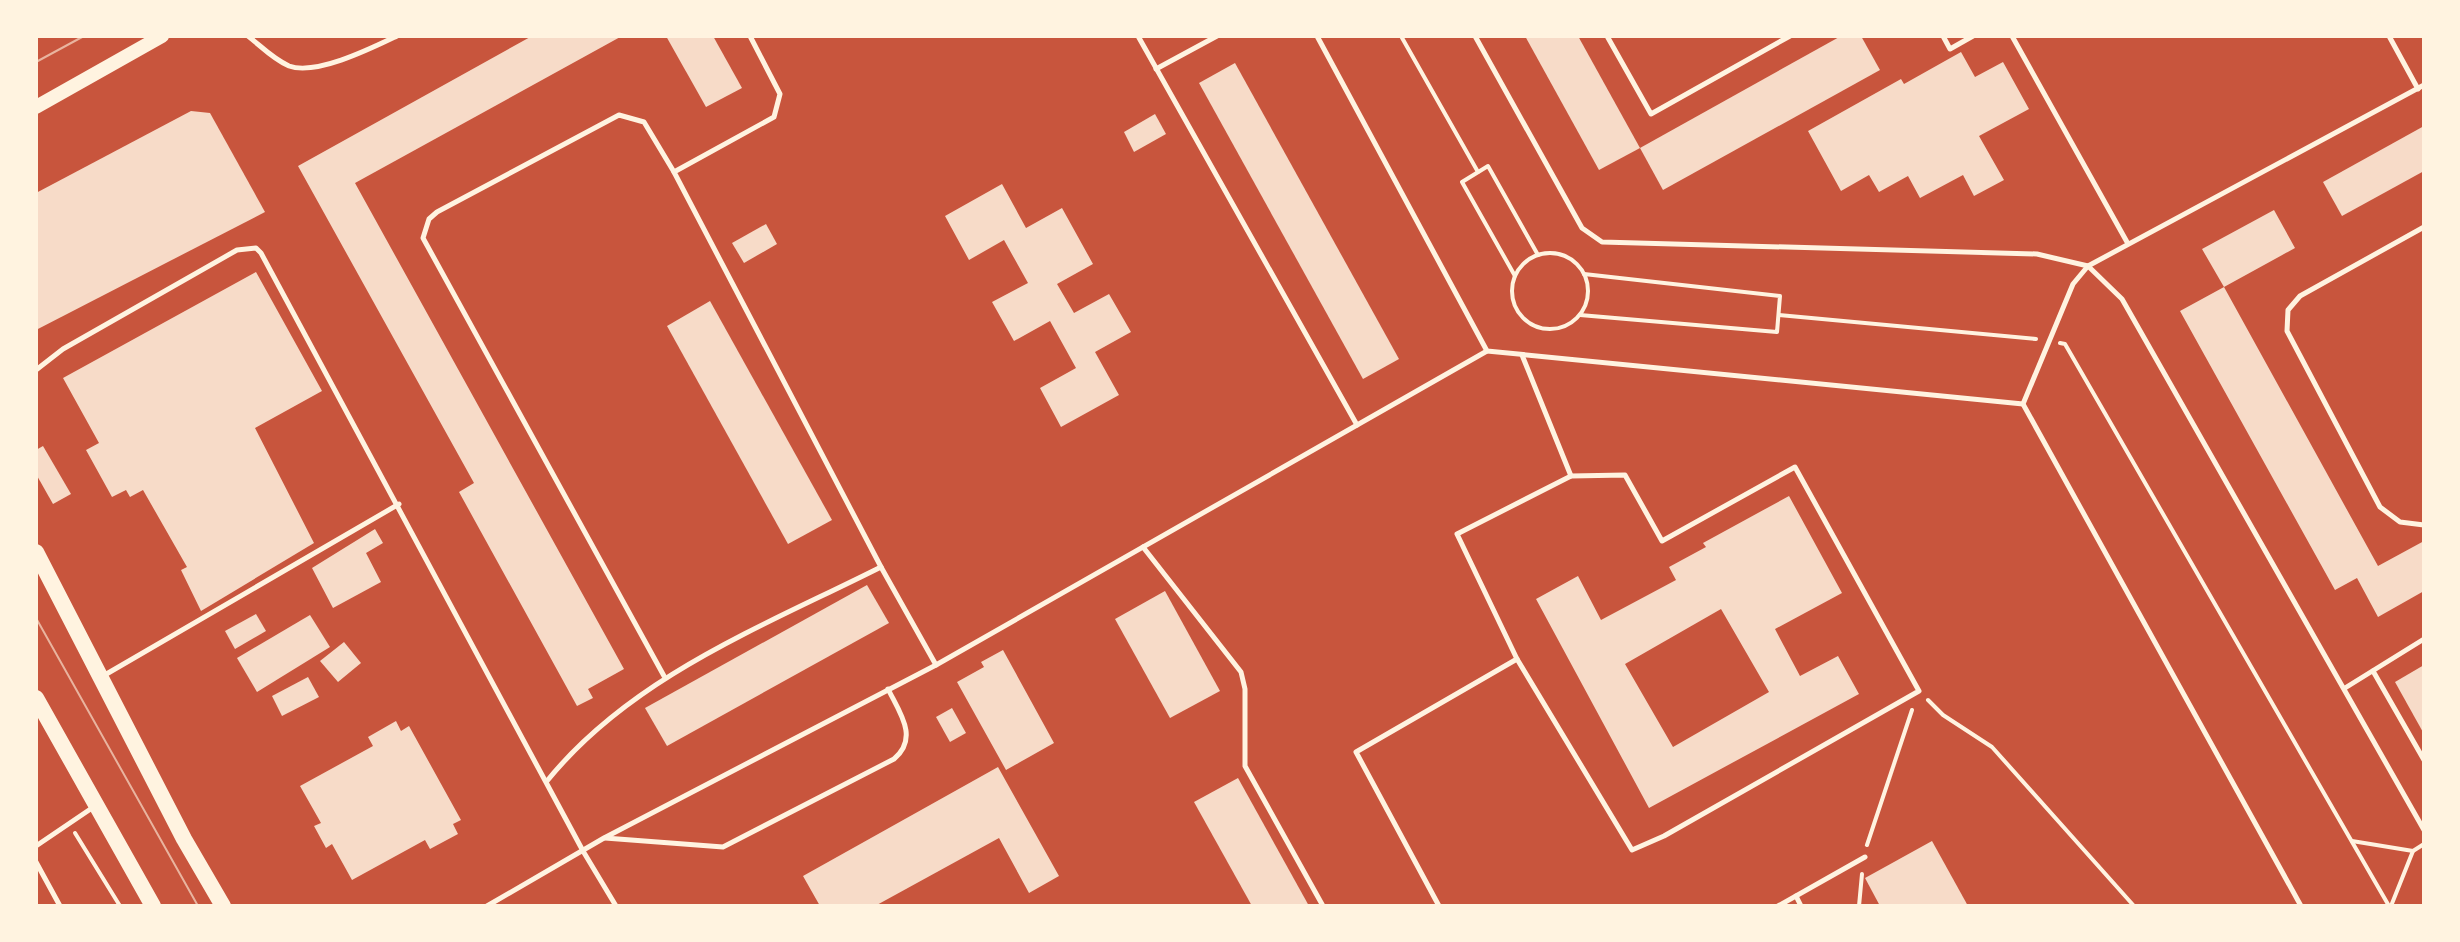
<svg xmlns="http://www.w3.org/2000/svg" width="2460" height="942" viewBox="0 0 2460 942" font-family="'Golos Text',sans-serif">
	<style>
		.building { fill: #f7dbc8; fill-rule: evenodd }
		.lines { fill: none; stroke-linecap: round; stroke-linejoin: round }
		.path { stroke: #fff3e0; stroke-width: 4 }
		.service { stroke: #fff3e0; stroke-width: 5 }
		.secondary { stroke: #fff3e0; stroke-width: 14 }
		.primary { stroke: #fff3e0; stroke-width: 16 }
		.tram { stroke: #e9b49f; stroke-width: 2 }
	</style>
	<rect width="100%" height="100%" fill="#c8553d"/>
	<g class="building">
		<polygon points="532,36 622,36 355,183 624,669 588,689 593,698 577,706 459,492 474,483 298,166"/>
		<polygon points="666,36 713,36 742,88 706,107"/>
		<polygon points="1525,36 1578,36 1640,148 1599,170"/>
		<polygon points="1841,36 1861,36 1880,70 1663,190 1640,148"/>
		<polygon points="1961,52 1975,77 2003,62 2029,109 1979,136 2004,180 1974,196 1963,175 1920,198 1908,176 1879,192 1869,175 1841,191 1808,131 1901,79 1904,84"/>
		<polygon points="1235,63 1399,359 1363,379 1199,83"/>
		<polygon points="191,111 210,113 265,212 36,330 36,193"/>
		<polygon points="1155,114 1166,134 1134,152 1124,132"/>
		<polygon points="2424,126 2424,171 2342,216 2323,182"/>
		<polygon points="1002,184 1026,228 1062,208 1093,264 1057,284 1074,313 1109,294 1131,332 1095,352 1119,395 1061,427 1040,388 1076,368 1050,321 1014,341 992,302 1028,283 1004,240 969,260 945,216"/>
		<polygon points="2274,210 2295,248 2224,287 2378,566 2424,541 2424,591 2378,617 2357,578 2335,590 2180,311 2224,287 2202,249"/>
		<polygon points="766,224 777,244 744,263 732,243"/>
		<polygon points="256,272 322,391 255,428 314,543 201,611 181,570 187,567 143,490 130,497 126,490 112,497 86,450 99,443 63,378"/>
		<polygon points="710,301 832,520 788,544 667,326"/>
		<polygon points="43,446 71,494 53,504 36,474 36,450"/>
		<path d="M 1789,496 L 1842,593 L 1775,629 L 1800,676 L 1838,656 L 1859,694 L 1649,808 L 1536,599 L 1578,576 L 1601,620 L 1676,580 L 1669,567 L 1706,547 L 1703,543 ZM 1721,609 L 1769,692 L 1673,747 L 1625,664 Z"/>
		<polygon points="375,529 383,543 366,553 381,582 333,608 312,568"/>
		<polygon points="867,585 889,623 667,746 645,708"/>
		<polygon points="1165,591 1220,691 1170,718 1115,619"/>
		<polygon points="256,614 266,631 235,649 225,631"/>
		<polygon points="310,615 330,647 257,692 237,658"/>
		<polygon points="344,642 361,663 338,682 320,661"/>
		<polygon points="1003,650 1054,743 1006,770 957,682 984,667 981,662"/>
		<polygon points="2424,665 2424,734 2395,682"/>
		<polygon points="308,677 319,697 282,716 272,696"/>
		<polygon points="952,708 966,733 950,742 936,717"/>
		<polygon points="396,721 401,731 409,726 461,820 453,824 458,834 430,849 425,840 352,880 332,844 326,848 314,826 321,823 300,786 373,746 368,737"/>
		<polygon points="998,767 1059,876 1029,893 999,838 875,906 820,906 803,876"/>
		<polygon points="1238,778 1309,906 1252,906 1194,802"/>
		<polygon points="1932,841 1968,906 1880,906 1865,878"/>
	</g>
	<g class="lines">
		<g class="path">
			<polyline points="1401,36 1478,172"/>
			<circle cx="1550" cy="291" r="38"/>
			<polyline points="1515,276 1462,182 1488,166 1538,255"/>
			<polyline points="1580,315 1777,332 1780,296 1584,274"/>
			<polyline points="1779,315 2036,339"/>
			<polyline points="2060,343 2065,344 2389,906"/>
			<polyline points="1928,700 1943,715 1992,747 2134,906"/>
			<polyline points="75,833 120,906"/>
			<polyline points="2352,841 2413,851"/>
			<polyline points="1867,845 1912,710"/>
			<polyline points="1859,906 1862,874"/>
			<polyline points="2391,906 2413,851 2424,844"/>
		</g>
		<g class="service">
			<path d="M 248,36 C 262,47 273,59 289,66 C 316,76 372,48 397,36"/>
			<polyline points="1138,36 1357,425"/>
			<polyline points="1317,36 1487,351 2023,404"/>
			<polyline points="1475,36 1582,228 1602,242 2037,254 2088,266 2122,299 2424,830"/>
			<polyline points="1607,36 1651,114 1790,36"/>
			<polyline points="1943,36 1950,49 1973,36"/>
			<polyline points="2012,36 2127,242"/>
			<polyline points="2389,36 2418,89"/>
			<polyline points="1156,69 1217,36"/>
			<polyline points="2424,227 2300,296 2288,310 2287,331 2380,507 2400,522 2424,525"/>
			<polyline points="1522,355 1571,476"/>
			<polyline points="36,370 63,349 237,250 256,248 261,253 583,851 616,906"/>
			<polygon points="1795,467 1919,691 1664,836 1632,850 1517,659 1457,534 1571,476 1625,475 1662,541"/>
			<polyline points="1143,547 1241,672 1245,689 1245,766 1323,906"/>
			<polyline points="881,567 936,665"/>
			<polyline points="2373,671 2424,760"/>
			<polyline points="103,676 399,504"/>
			<polyline points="664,676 423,238 429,219 437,212 619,115 644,122 674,172"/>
			<polyline points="2345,688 2424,639"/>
			<path d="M 547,781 C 632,676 764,626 881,567 L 674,172 L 774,117 L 780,94 L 750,36"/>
			<path d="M 605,838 L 723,847 L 894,759 C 919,738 900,713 888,689"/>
			<polyline points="36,846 95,806"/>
			<polyline points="36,862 60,906"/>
			<polyline points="1796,896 1801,906"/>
			<polyline points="487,906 604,838 936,665 1487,351"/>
			<polyline points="1439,906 1356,752 1517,659"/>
			<polyline points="1778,906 1865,857"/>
			<polyline points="2301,906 2023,404 2073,284 2088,266 2424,85"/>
		</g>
		<polyline class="secondary" points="36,107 162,36"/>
		<g class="primary">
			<polyline points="36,552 184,839 223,906"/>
			<polyline points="36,698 153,906"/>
		</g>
		<g class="tram">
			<polyline points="36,62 84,36"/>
			<polyline points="36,618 198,906"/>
		</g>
	</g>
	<rect width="2460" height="942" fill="none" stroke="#fff3e0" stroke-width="76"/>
</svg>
